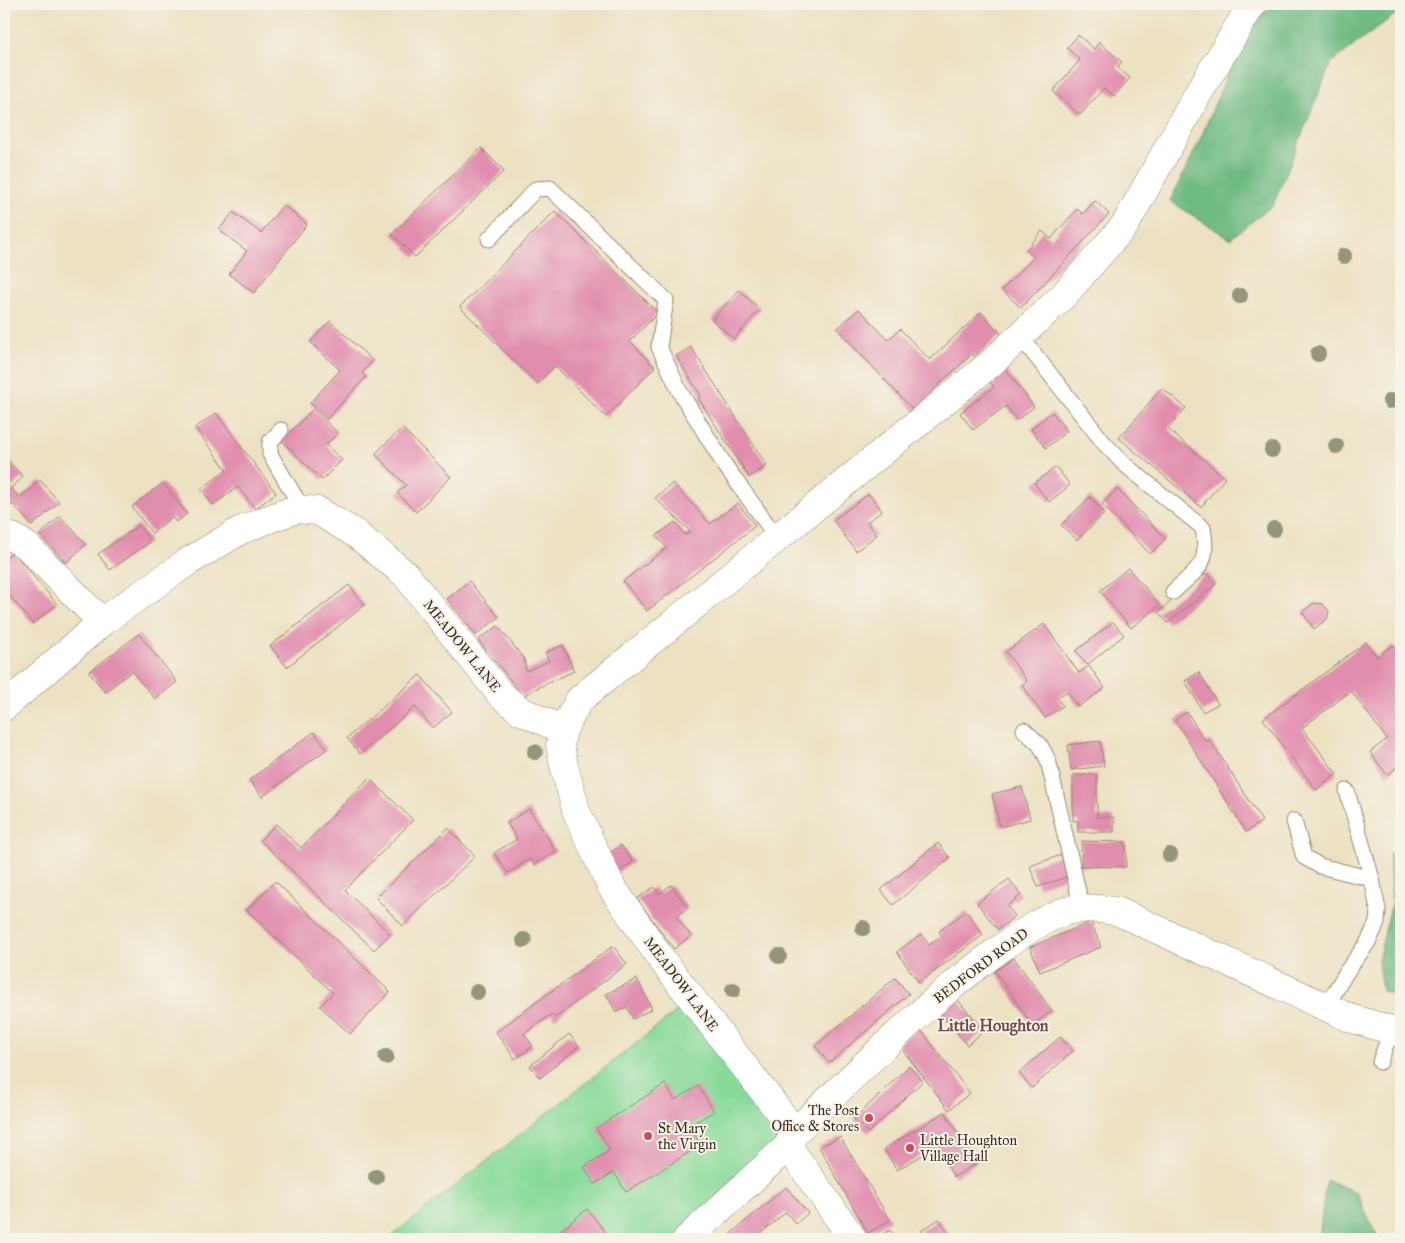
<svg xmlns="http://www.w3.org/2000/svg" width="1405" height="1243" viewBox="0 0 1405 1243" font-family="'IM FELL Great Primer',serif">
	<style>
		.green { fill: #88da9a; stroke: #62825c }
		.forest { fill: #6eba82; stroke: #547250 }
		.building { fill: #e18dae }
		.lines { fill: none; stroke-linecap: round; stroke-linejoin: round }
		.lane-casing { stroke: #948670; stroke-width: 17 }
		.street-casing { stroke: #948670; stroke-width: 29 }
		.lane { stroke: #fff; stroke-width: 15 }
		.street { stroke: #fff; stroke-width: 28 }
		.tree { fill: #959579 }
		.poi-dot { fill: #d1495b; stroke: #f7f3e8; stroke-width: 2 }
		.labels { text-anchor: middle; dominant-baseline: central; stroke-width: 4; stroke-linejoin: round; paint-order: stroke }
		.street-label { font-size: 14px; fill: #3b2a1e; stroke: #f7f3e8 }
		.poi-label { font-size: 14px; fill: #3b2a1e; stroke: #f7f3e8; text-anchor: start }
		.quarter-label { font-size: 16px; font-weight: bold; fill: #754d50; stroke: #f7f3e8 }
	</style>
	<rect width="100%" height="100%" fill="#f7f3e8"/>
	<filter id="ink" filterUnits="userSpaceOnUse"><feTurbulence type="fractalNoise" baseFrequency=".02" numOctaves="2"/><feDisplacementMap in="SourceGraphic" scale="10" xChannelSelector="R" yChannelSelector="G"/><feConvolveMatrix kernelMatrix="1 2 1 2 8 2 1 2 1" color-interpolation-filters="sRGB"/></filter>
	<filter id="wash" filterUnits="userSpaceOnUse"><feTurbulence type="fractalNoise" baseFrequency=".0096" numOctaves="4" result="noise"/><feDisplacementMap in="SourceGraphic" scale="20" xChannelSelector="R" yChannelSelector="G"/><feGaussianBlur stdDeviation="1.12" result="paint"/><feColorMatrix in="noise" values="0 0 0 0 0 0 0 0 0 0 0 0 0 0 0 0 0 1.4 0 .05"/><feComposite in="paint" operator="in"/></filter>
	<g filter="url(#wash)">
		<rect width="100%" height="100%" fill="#ece1c2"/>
		<polygon class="green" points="686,1004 773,1122 779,1138 764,1157 674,1239 611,1239 587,1209 550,1239 388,1239"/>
		<g class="forest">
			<polygon points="1274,4 1401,4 1401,10 1331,63 1273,205 1230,239 1170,201 1200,140 1247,27"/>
			<polygon points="1401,845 1401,997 1382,991 1378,960 1392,902 1389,854"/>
			<polygon points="1326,1180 1356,1192 1379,1239 1321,1239 1320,1231"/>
		</g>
		<g id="blocks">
			<g class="building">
				<polygon points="1078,35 1094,49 1099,42 1122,62 1117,67 1130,78 1114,96 1104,88 1080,115 1053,91 1080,60 1067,48"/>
				<polygon points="481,148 504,171 415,257 392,234"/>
				<polygon points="1095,201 1109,214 1021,308 1002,290 1034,257 1026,250 1042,231 1051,239 1077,209 1083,214"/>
				<polygon points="283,205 307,224 254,293 229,274 247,251 219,230 233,212 261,233"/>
				<polygon points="555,211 658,313 630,341 655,367 606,417 555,366 537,384 460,307"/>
				<polygon points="739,290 760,309 734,339 712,320"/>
				<polygon points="859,309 888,340 900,329 930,360 981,312 1001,334 976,358 972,354 933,390 936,394 916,413 837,329"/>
				<polygon points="330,321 373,361 362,373 366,377 327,419 310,403 340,370 310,342"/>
				<polygon points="691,347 767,466 749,477 698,398 701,396 676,356"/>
				<polygon points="1006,369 1034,407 1017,420 1006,406 973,430 960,413 994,387 990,382"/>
				<polygon points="1162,388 1186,408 1168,429 1225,478 1201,507 1119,438"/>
				<polygon points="313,409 338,433 326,445 342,460 322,480 282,441"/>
				<polygon points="1052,412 1067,431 1046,448 1031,429"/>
				<polygon points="216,413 276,493 255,509 238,487 213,505 201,489 227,470 195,428"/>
				<polygon points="402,428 451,477 416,512 397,493 406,485 375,454"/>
				<polygon points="8,460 23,477 11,488 20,498 40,480 59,502 32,526 13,504 4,511 4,464"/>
				<polygon points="1056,467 1070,485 1049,502 1034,483"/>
				<polygon points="163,483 187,514 176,522 172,517 152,533 132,507"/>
				<polygon points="673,483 710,524 738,503 755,526 647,611 623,581 667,548 656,536 675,522 685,535 691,532 655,498"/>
				<polygon points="1117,489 1166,539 1150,554 1102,504"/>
				<polygon points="869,494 882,511 867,522 877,535 856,551 833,520"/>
				<polygon points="1090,497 1105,513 1077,540 1061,525"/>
				<polygon points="60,516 86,544 66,563 40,535"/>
				<polygon points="139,525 150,542 110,570 98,554"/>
				<polygon points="13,552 57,604 33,624 4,589 4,560"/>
				<polygon points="1128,568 1160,605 1131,628 1100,591"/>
				<polygon points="1207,573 1216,584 1168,623 1158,612"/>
				<polygon points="469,581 499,617 476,635 447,599"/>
				<polygon points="349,585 365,605 287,667 270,646"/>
				<polygon points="1314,603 1323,604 1329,611 1327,619 1314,629 1302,612"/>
				<polygon points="1113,622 1124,635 1087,665 1076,651"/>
				<polygon points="1044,624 1079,673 1089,666 1105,688 1078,707 1067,691 1057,698 1063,706 1045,718 1022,685 1027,681 1006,652"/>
				<polygon points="498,626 524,659 526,671 549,661 545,653 563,645 574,671 535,689 523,696 478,640"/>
				<polygon points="139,634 177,682 155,699 132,671 105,692 89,672"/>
				<polygon points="1366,642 1377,657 1393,645 1401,655 1401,764 1387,775 1370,752 1387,739 1351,691 1302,728 1337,774 1316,790 1263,719"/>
				<polygon points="1199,672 1218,704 1203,712 1185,681"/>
				<polygon points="420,675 452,712 433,728 415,707 360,754 347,738"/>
				<polygon points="1187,712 1206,742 1210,740 1262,821 1246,832 1175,720"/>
				<polygon points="314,732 327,749 262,797 249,780"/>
				<polygon points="1100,741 1104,766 1071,770 1068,745"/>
				<polygon points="1073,775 1097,775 1097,817 1114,817 1114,832 1078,832 1078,821 1073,821"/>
				<polygon points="369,778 413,820 345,890 390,934 374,950 260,840 276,824 301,848"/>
				<polygon points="1022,787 1030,819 1000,827 992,794"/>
				<polygon points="529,809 556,851 534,865 530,859 508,873 494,853 517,839 507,823"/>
				<polygon points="448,828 475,856 403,926 376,898"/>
				<polygon points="1082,841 1126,842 1126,867 1081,866"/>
				<polygon points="938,843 950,858 893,905 881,890"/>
				<polygon points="621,845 633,862 617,873 605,856"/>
				<polygon points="1061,855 1069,876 1038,887 1030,866"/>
				<polygon points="1009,879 1021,895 1007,906 1015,916 998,930 977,903"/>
				<polygon points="275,881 390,992 350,1034 320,1006 333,993 247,910"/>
				<polygon points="671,885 688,908 676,917 691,936 674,949 637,899 654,887 659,894"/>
				<polygon points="966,911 983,935 919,983 897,952 921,934 929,945 942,936 939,931"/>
				<polygon points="1091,922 1101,947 1040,972 1030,947"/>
				<polygon points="613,946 627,964 555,1018 552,1014 524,1034 533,1046 515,1059 496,1032"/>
				<polygon points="1014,958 1052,1011 1032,1025 995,971"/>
				<polygon points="895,978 909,994 829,1063 815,1046"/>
				<polygon points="637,979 652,1009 633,1019 627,1007 616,1012 606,994"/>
				<polygon points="956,998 984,1031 967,1045 939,1011"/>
				<polygon points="919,1028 970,1093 949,1110 898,1044"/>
				<polygon points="569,1034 579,1046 540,1078 530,1066"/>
				<polygon points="1060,1037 1073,1051 1032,1088 1019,1073"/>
				<polygon points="909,1066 923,1081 868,1133 854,1119"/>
				<polygon points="665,1084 675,1100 698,1086 714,1111 689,1126 701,1145 626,1192 614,1172 595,1184 584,1167 610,1150 596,1128"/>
				<polygon points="945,1112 977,1163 954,1177 936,1147 897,1170 884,1149"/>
				<polygon points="840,1137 890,1220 868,1233 819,1147"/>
				<polygon points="786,1187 808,1213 796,1224 786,1212 754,1239 731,1239 728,1236"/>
				<polygon points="587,1209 611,1239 550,1239"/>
				<polygon points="939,1219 953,1239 927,1239 921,1231"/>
				<polygon points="890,1230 895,1239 873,1239"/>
			</g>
		</g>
	</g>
	<g filter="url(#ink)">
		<use href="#blocks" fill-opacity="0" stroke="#948670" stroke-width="1"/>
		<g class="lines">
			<g class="lane-casing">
				<g id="lane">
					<polyline points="489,239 536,189 550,188 666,300 659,347 680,392 724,464 777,538"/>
					<path d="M 1020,336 L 1104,443 L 1124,464 L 1203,528 C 1210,566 1198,568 1173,592"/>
					<polyline points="281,430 270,442 270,454 303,510"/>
					<polyline points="1024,730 1040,745 1048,760 1082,909"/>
					<polyline points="1294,821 1304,857 1320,866 1372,879"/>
					<polyline points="1326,1007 1347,971 1368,942 1377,923 1378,910 1372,879 1347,791"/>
					<polyline points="1380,1062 1391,1030"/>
				</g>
			</g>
			<g class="street-casing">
				<g id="street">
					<polyline points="4,535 14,538 28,547 102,622"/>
					<polyline points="4,707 102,622 186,563 241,530 274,517 297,509 318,511 356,534 405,574 501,695 521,711 563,730"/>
					<polyline points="795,1132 659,956 611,886 577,813 564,766 560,745 563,730 579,700 990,364 1064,295 1125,225 1199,92 1252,4"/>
					<polyline points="788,1146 853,1239"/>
					<path d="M 687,1239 L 788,1146 L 795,1132 C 858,1072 919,1009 989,957 C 1011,941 1034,924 1060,913 C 1079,906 1099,908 1119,912 L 1350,1018 L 1401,1033"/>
				</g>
			</g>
			<use href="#lane" class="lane"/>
			<use href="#street" class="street"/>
		</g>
		<g class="tree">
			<circle cx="1344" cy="256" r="8"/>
			<circle cx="1240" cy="296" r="8"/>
			<circle cx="1318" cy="354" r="8"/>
			<circle cx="1390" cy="401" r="8"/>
			<circle cx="1336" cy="446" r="8"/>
			<circle cx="1272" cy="450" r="8"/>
			<circle cx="1274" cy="529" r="8"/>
			<circle cx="535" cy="752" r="8"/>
			<circle cx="1170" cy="855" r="8"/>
			<circle cx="863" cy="928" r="8"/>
			<circle cx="524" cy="940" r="8"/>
			<circle cx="779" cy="956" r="8"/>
			<circle cx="733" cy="990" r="8"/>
			<circle cx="477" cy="992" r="8"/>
			<circle cx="386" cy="1057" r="8"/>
			<circle cx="376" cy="1177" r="8"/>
		</g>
	</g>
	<g class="poi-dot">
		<circle cx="869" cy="1118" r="5"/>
		<circle cx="648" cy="1136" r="5"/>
		<circle cx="910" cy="1148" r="5"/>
	</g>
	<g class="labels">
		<g class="street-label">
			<text transform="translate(462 646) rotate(51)">MEADOW LANE</text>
			<text transform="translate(981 966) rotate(-37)">BEDFORD ROAD</text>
			<text transform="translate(681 984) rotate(53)">MEADOW LANE</text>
		</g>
		<g class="poi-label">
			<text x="859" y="1110" text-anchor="end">The Post<tspan x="859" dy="16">Office &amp; Stores</tspan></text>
			<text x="658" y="1128">St Mary<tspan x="658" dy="16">the Virgin</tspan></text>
			<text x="920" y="1140">Little Houghton<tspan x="920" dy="16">Village Hall</tspan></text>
		</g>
		<g class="quarter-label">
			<text x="993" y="1025">Little Houghton</text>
		</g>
	</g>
	<rect width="1405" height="1243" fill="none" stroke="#f7f3e8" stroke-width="20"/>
</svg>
